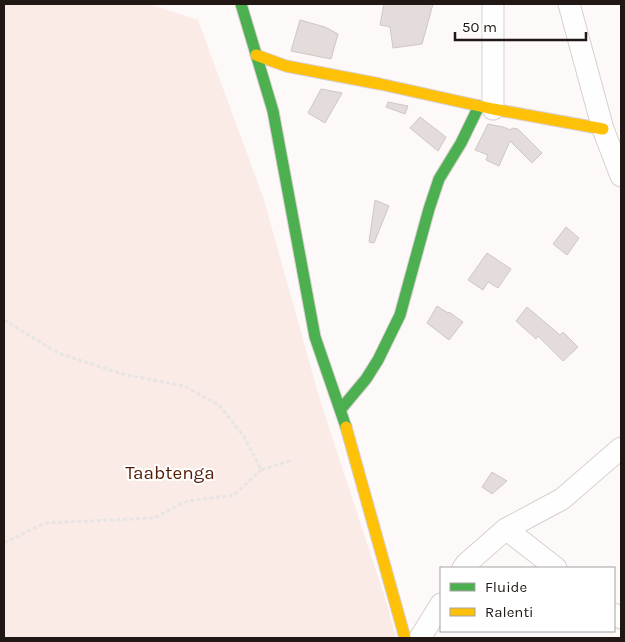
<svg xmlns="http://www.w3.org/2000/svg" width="625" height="642" viewBox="0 0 625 642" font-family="Karla,sans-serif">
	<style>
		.green { fill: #faebe6 }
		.building { fill: #e3dcda; stroke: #cec8c5 }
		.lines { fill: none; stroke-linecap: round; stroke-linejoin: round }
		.street-casing { stroke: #d7d0ce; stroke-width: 23 }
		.fast-casing { stroke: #d7d0ce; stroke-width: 13 }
		.slow-casing { stroke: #d7d0ce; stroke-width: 13 }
		.path { stroke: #e6e5e4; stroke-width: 3; stroke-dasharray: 4 2.5; stroke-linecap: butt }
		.street { stroke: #fffefe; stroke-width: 21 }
		.fast { stroke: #4caf50; stroke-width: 11 }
		.slow { stroke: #ffc107; stroke-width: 11 }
		.labels { text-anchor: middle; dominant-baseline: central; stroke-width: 4; stroke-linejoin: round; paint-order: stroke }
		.park-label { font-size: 19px; fill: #561903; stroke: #fff }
	</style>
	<rect width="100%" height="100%" fill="#fcf9f8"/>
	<polygon class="green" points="4,4 149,4 198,20 264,200 320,400 387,604 396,638 4,638"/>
	<g class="building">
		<polygon points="384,4 433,4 422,44 393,48 390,27 380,25"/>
		<polygon points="300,20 325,27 338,34 331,59 291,51"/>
		<polygon points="321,89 342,93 325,123 308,113"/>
		<polygon points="388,102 408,106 405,114 386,107"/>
		<polygon points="420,117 446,137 438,151 410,128"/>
		<polygon points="488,124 503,127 511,130 512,128 518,129 542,153 532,163 510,141 499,166 486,160 488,155 475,150"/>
		<polygon points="375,200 389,206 374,243 369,242"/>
		<polygon points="566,227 579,238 567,255 553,244"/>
		<polygon points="487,253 511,269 498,288 488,282 483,290 468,280"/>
		<polygon points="437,306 448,313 449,312 463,322 449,340 427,323"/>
		<polygon points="527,307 560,335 563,332 578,347 563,361 538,336 536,339 516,321"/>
		<polygon points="492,472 507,481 492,494 482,487"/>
	</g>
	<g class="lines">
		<g class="street-casing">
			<g id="street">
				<polyline points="569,4 603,129 621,176"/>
				<polyline points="493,109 493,4"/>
				<polyline points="506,529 556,568"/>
				<polyline points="463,568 466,564 506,529 562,499 621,448"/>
				<polyline points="614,614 621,618"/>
				<polyline points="420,638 441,604"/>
			</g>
		</g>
		<g class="fast-casing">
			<g id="fast">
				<polyline points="241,4 273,111 315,337 346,427"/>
				<polyline points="341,409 366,379 378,360 400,315 429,209 439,179 461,143 479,106"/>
			</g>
		</g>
		<g class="slow-casing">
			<g id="slow">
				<polyline points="256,55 286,66 380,84 493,109 603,129"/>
				<polyline points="346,427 405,638"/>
			</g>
		</g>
		<g class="path">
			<polyline points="4,320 58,353 122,374 184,386 219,405 245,438 261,470 292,460"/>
			<polyline points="4,543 45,523 154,518 187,501 234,495 261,470"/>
		</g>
		<use href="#street" class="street"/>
		<use href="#fast" class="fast"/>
		<use href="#slow" class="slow"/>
	</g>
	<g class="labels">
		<g class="park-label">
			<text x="170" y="473">Taabtenga</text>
		</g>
	</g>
	<rect width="625" height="642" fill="none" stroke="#211714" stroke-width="10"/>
	<rect x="440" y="567" width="175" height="65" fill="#ffffff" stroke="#a6a2a1"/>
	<rect x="450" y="583" width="25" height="8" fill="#4caf50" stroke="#a6a2a1"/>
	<text x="485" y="592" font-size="15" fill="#211714">Fluide</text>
	<rect x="450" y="608" width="25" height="8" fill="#ffc107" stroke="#a6a2a1"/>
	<text x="485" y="617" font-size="15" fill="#211714">Ralenti</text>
	<path d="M455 32v8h131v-8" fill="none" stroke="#211714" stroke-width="2.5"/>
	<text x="462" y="32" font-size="15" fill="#211714" stroke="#ffffff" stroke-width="4" paint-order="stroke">50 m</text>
</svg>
